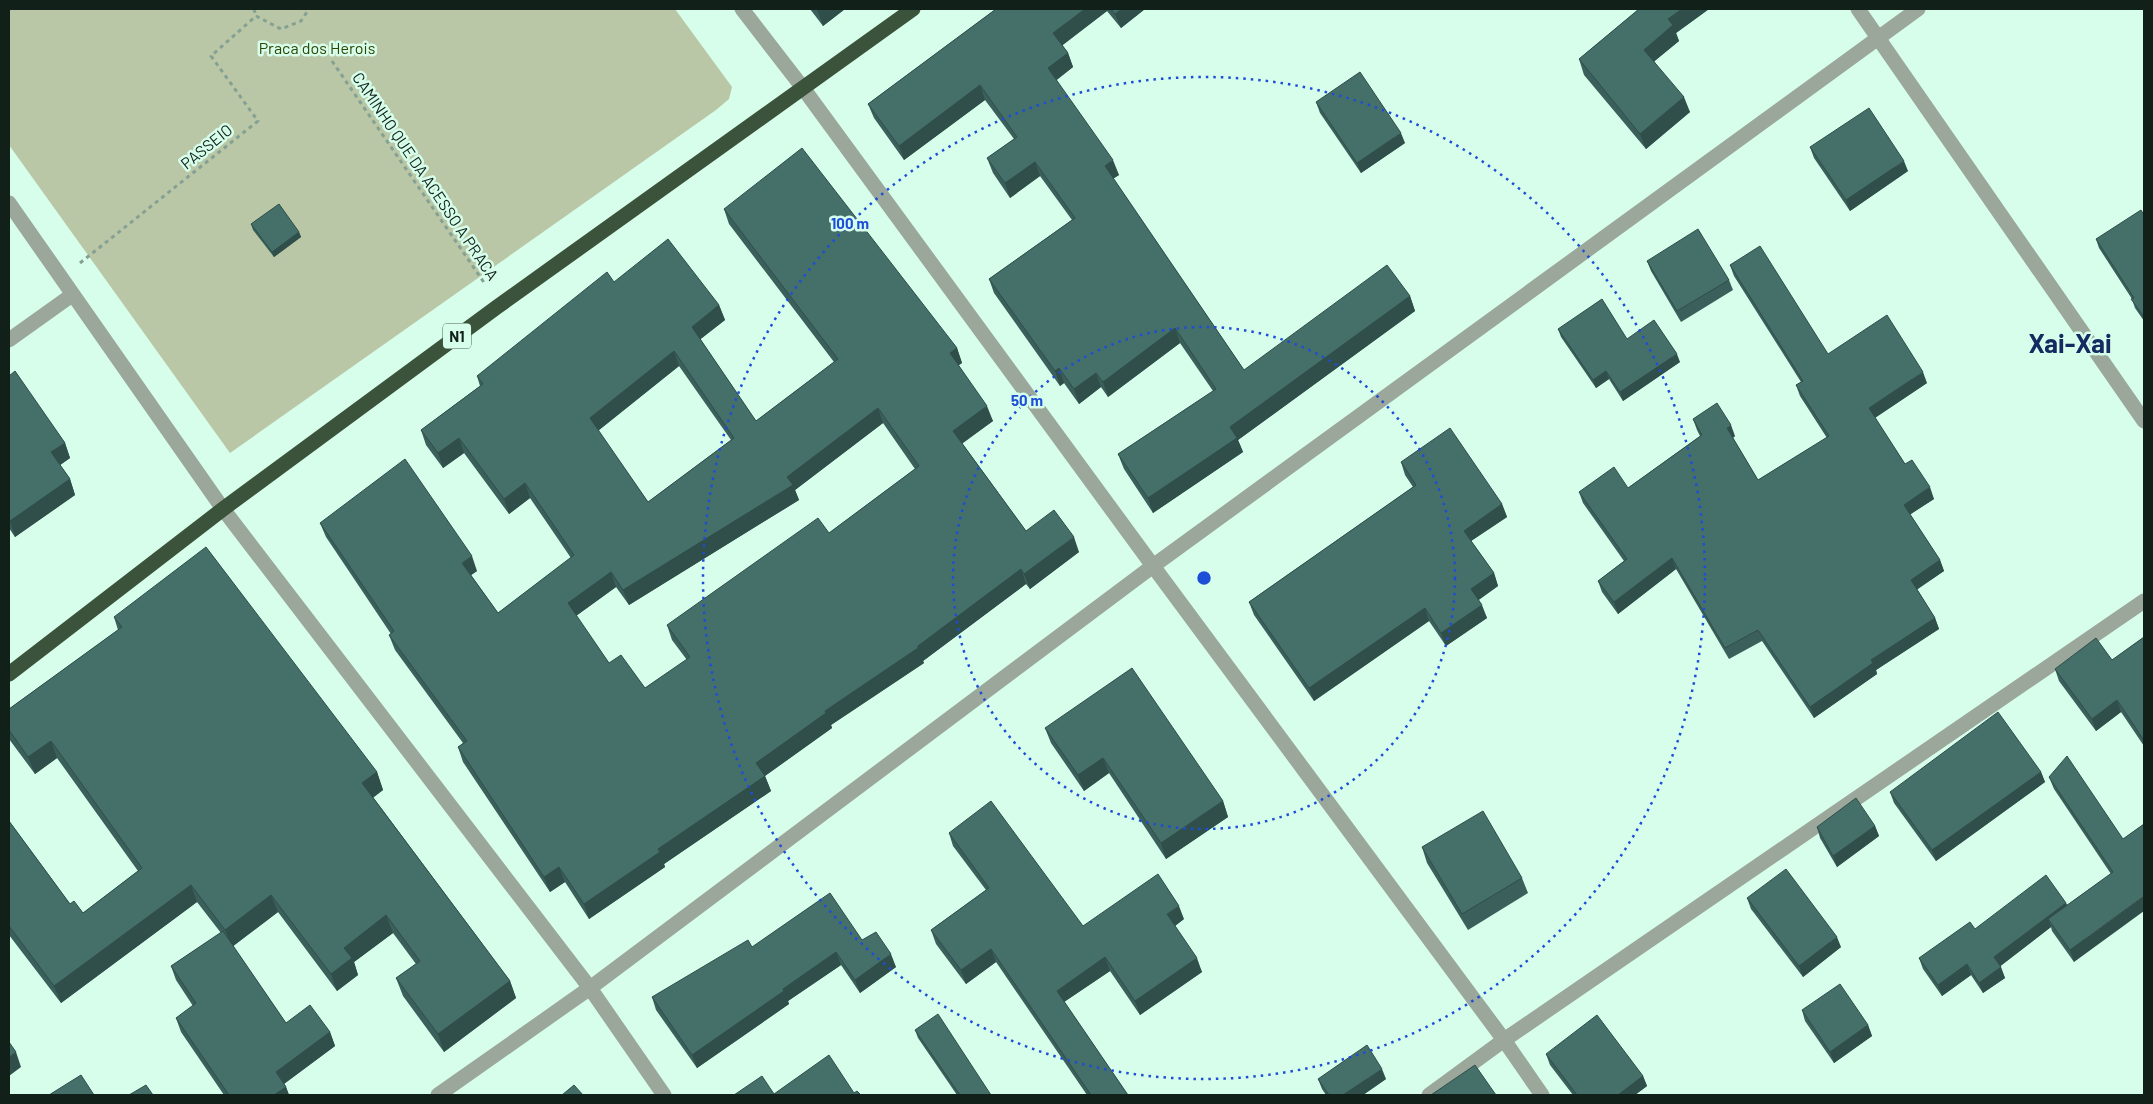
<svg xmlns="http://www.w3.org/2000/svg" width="2153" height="1104" viewBox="0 0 2153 1104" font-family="Barlow,sans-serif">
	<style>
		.green { fill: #bac7a6 }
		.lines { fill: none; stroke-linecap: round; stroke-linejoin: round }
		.path { stroke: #84a193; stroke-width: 3; stroke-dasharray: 4 4; stroke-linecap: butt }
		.minor { stroke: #9ba79b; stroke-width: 15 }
		.highway { stroke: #3b523b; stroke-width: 15 }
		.wall { fill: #3b5f5a; fill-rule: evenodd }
		.shaded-wall { fill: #304e4a }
		.building { fill: #456f69; stroke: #304e4a; fill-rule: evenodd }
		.ring { fill: none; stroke: #1d4ed8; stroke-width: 2.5; stroke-dasharray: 2.5 5 }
		.labels { text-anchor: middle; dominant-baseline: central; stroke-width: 5; stroke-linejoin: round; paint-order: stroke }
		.shield { fill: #d6feeb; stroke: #4c6358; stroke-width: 1 }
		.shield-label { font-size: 15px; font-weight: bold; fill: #112019 }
		.park-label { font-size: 16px; fill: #304300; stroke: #d6feeb }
		.street-label { font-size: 16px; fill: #112019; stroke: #d6feeb }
		.town-label { font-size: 26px; font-weight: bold; fill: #132b60; stroke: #d6feeb }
		.centre { fill: #1d4ed8; stroke: #d6feeb; stroke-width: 2.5 }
		.ring-label { font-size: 15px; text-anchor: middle; font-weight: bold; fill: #1d4ed8; stroke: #d6feeb; stroke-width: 5; stroke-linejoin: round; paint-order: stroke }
	</style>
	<rect width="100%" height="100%" fill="#d6feeb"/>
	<polygon class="green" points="9,9 675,9 732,87 729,99 716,110 230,453 9,145"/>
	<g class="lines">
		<g class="path">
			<polyline points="254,9 256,16"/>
			<polyline points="256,16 281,29 301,21 309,9"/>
			<polyline points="332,61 485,284"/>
			<polyline points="80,263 258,121 211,56 256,16"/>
		</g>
		<g class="minor">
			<polyline points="742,9 803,88 1153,566 1504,1040 1542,1095"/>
			<polyline points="1858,9 2144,421"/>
			<polyline points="9,203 223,509 590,988 664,1095"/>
			<polyline points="9,340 72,295"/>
			<polyline points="438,1095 590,988 1153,566 1918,9"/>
			<polyline points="1429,1095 1504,1040 2144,601"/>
		</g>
		<polyline class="highway" points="9,674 223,509 497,307 913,9"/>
	</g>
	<g class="wall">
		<polygon points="810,9 845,9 823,26"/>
		<polygon points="996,9 1145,9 1121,28 1107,11 1062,45 1068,53 1073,67 1056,80 1119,175 1113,178 1244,370 1410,296 1415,311 1238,440 1243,452 1153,513 1124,469 1118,454 1213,391 1180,343 1108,397 1101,387 1079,404 1064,383 1060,386 994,293 989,279 1072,220 1040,176 1010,198 993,173 987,158 1014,139 985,100 904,160 874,118 868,104"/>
		<polygon points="1639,9 1709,9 1676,33 1679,41 1654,61 1690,112 1646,149 1584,75 1579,59"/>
		<polygon points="1316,102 1405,143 1361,173 1320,113"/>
		<polygon points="1810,147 1908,171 1850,211 1814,158"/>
		<path d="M 724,209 L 957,348 L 962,363 L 958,365 L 993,421 L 962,443 L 1026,531 L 1079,552 L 1030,589 L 1026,584 L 923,661 L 924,663 L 831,725 L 832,728 L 765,776 L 771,791 L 664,864 L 665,867 L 589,919 L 565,882 L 550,892 L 463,762 L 458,747 L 463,743 L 395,650 L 389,635 L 391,634 L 326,537 L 320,523 L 477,571 L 471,575 L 498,613 L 571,558 L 530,498 L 509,514 L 464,453 L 443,468 L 426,445 L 421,430 L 480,386 L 477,376 L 614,282 L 719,305 L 725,320 L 700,339 L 756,421 L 834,362 L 729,224 ZM 679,366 L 731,440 L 648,502 L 598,431 ZM 883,423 L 915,469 L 829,533 L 667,625 L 672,640 L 687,660 L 645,688 L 609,663 L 576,616 L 616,587 L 629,605 L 799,500 L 795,490 Z"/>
		<polygon points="2144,215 2144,321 2135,308 2132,299 2099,248 2096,239"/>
		<polygon points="251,224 299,232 301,237 274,257 253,230"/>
		<polygon points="1647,261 1729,280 1733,290 1681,322 1651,271"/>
		<polygon points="1730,265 1828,354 1927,383 1875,418 1905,464 1934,499 1910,514 1940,560 1944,571 1917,589 1935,618 1939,629 1876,670 1877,674 1814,718 1762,641 1729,659 1676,569 1618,614 1602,592 1598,581 1624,561 1583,503 1579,492 1628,488 1700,436 1697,430 1693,419 1735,436 1733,438 1758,480 1827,438 1800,396 1796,385 1801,382 1734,276"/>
		<polygon points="1558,329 1627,339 1680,362 1623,401 1609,379 1596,388 1561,337"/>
		<polygon points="9,376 65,443 70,458 60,465 70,479 75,495 15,537 9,528"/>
		<polygon points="1401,462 1502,504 1507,517 1471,541 1494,573 1498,586 1478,600 1487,618 1446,646 1429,621 1314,701 1254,615 1249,602 1413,487 1405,475"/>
		<polygon points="114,617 377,772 383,790 373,797 510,981 516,998 444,1052 403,996 396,978 416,964 393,933 354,962 358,975 337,991 278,912 233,946 286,1023 330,1032 335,1046 284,1084 286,1087 289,1095 224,1095 181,1032 176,1018 193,1006 176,980 171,966 221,933 197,902 61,1003 9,935 9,821 70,904 83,913 138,871 57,758 35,774 9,739 9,709 118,630"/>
		<polygon points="2144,637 2144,746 2121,712 2096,731 2059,681 2055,669 2112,660"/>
		<polygon points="1045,728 1223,801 1228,817 1166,859 1109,773 1084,791 1051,743"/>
		<polygon points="2041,772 2045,782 1936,861 1894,803 1890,792"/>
		<polygon points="2049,777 2123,839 2144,824 2074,962 2052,931 2051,927 2000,966 2005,978 1983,993 1971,975 1942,996 1923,969 1919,958 1975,929 2066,903 2067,905 2111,874 2054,789"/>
		<polygon points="1875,826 1879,836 1837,867 1820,838 1817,827"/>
		<polygon points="949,833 1083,926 1184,919 1175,926 1202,972 1140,1015 1110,971 1064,1002 1128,1095 1087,1095 996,962 966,984 936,944 931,930 986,890 953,846"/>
		<polygon points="1422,847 1522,878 1528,893 1468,930 1427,863"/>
		<polygon points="1747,898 1841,947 1803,977 1751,909"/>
		<polygon points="862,940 896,967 860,993 841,965 788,1001 789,1004 697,1068 656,1010 652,997 752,947"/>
		<polygon points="1802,1010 1868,1025 1872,1036 1834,1063 1805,1021"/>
		<polygon points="915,1030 991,1095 957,1095 918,1038"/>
		<polygon points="1546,1054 1643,1076 1647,1086 1635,1095 1573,1095 1550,1065"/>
		<polygon points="1318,1079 1386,1079 1363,1095 1326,1095 1322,1089"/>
	</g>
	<g class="shaded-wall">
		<polygon points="817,9 845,9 823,26"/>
		<polygon points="1085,9 1106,9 1107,11 1059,48 1053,33"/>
		<polygon points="1122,9 1145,9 1121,28 1115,14"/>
		<polygon points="1682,9 1709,9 1676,33 1679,41 1650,65 1644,50 1668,19"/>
		<polygon points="1068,53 1073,67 1053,83 1048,68"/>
		<polygon points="980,85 985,100 904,160 899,146"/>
		<polygon points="1684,97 1690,112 1646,149 1640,134"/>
		<polygon points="1401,133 1405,143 1361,173 1357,163"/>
		<polygon points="1113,160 1119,175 1110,181 1105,166"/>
		<polygon points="1904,161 1908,171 1850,211 1846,200"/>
		<polygon points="1035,162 1040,176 1010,198 1005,183"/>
		<polygon points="299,232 301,237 274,257 272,252"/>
		<polygon points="1410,296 1415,311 1238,440 1243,452 1153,513 1148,498 1230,427"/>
		<polygon points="719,305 725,320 697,342 692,327"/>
		<polygon points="1175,328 1180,343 1108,397 1103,382"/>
		<polygon points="957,348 962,363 955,368 950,353"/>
		<polygon points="674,351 679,366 595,433 590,418"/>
		<polygon points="1677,354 1680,362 1623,401 1620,392"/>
		<polygon points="1059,368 1064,383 1060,386 1055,371"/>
		<polygon points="1606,371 1609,379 1596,388 1593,380"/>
		<polygon points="1923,372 1927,383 1873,419 1869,408"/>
		<polygon points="1096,373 1101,387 1079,404 1074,389"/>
		<polygon points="987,406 993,421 959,446 953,431"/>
		<polygon points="878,408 883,423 795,490 799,500 629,605 623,590 787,477"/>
		<polygon points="1731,425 1735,436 1731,439 1727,428"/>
		<polygon points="459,438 464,453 443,468 438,453"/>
		<polygon points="65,443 70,458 56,468 51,452"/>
		<polygon points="70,479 75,495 15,537 10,521"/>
		<polygon points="525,483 530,498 509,514 504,499"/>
		<polygon points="1930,487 1934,499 1908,516 1904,505"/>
		<polygon points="1502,504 1507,517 1468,543 1464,531"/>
		<polygon points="1074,537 1079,552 1030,589 1024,574"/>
		<polygon points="472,556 477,571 467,578 462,563"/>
		<polygon points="1672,558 1676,569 1618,614 1614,602"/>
		<polygon points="1940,560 1944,571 1915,591 1911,580"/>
		<polygon points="1021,569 1026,584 923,661 924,663 831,725 832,728 762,778 756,763 825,711 918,646"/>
		<polygon points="611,572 616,587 573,618 568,603"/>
		<polygon points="1494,573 1498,586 1476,602 1471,589"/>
		<polygon points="1482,605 1487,618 1446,646 1441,633"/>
		<polygon points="1425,608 1429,621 1314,701 1309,688"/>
		<polygon points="1935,618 1939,629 1876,670 1877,674 1814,718 1810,707 1871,660"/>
		<polygon points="2117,700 2121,712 2096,731 2092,719"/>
		<polygon points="51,741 57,758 35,774 28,757"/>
		<polygon points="1103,758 1109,773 1084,791 1078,775"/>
		<polygon points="377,772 383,790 369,801 362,783"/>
		<polygon points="2041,772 2045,782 1936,861 1932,850"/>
		<polygon points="765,776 771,791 664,864 665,867 589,919 584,904 658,849"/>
		<polygon points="1223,801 1228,817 1166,859 1161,843"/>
		<polygon points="1875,826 1879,836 1837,867 1833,856"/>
		<polygon points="559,867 565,882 550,892 544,877"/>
		<polygon points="191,885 197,902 61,1003 54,986"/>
		<polygon points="271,895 278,912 232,947 225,930"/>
		<polygon points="2144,896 2144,911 2074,962 2070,950"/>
		<polygon points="2066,903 2070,913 2048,919 2051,927 1998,968 1994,957"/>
		<polygon points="1179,906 1184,919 1172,928 1167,914"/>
		<polygon points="386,915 393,933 354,962 358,975 337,991 331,974 344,948"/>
		<polygon points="1837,937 1841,947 1803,977 1799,966"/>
		<polygon points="991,949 996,962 966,984 961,970"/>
		<polygon points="836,952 841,965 788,1001 789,1004 697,1068 692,1055 783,989"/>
		<polygon points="891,954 896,967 860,993 855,980"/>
		<polygon points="1105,957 1110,971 1061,1004 1057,991"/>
		<polygon points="1197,958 1202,972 1140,1015 1135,1001"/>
		<polygon points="1967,964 1971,975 1942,996 1938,985"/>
		<polygon points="2001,967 2005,978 1983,993 1979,983"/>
		<polygon points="510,981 516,998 444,1052 438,1034"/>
		<polygon points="1868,1025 1872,1036 1834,1063 1830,1052"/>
		<polygon points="330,1032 335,1046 281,1086 276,1072"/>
		<polygon points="16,1052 21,1067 9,1076 9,1057"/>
		<polygon points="1382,1069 1386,1079 1363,1095 1343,1095"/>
		<polygon points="1643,1076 1647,1086 1635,1095 1618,1095"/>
		<polygon points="286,1087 289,1095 274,1095"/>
	</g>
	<g class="building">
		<polygon points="996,9 1085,9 1053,33 1068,53 1048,68 1113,160 1105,166 1244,370 1387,265 1410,296 1230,427 1237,438 1148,498 1118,454 1216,389 1175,328 1103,382 1096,373 1074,389 1059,368 1055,371 989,279 1075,218 1035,162 1005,183 987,158 1017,137 980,85 899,146 868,104"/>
		<polygon points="1111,9 1122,9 1115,14"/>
		<polygon points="1639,9 1682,9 1668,19 1673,25 1644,50 1684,97 1640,134 1579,59"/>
		<polygon points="1360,72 1401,133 1357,163 1316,102"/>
		<polygon points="1869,108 1904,161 1846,200 1810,147"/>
		<path d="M 802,148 L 957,348 L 950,353 L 987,406 L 953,431 L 1026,531 L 1054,510 L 1074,537 L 1024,574 L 1021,569 L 918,646 L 918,648 L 825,711 L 826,713 L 756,763 L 765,776 L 658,849 L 660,852 L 584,904 L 559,867 L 544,877 L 458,747 L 467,741 L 389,635 L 394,631 L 320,523 L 405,459 L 472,556 L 462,563 L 498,613 L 574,555 L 525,483 L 504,499 L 459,438 L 438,453 L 421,430 L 483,384 L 477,376 L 607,272 L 614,282 L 668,239 L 719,305 L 692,327 L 756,421 L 838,359 L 724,209 ZM 674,351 L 734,438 L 648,502 L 590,418 ZM 878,408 L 919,466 L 829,533 L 818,518 L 667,625 L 690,657 L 645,688 L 621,655 L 609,663 L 568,603 L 611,572 L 623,590 L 793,485 L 787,477 Z"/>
		<polygon points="279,204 299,232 272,252 251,224"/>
		<polygon points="2141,210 2144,215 2144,317 2131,299 2134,298 2096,239"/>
		<polygon points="1698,229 1729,280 1677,311 1647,261"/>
		<polygon points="1760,246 1828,354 1887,315 1923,372 1869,408 1905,464 1912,460 1930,487 1904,505 1940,560 1911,580 1935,618 1871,660 1873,663 1810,707 1758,630 1725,648 1672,558 1614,602 1598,581 1627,559 1579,492 1614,467 1628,488 1702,435 1693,419 1717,403 1731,425 1727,428 1758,480 1829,436 1796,385 1803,381 1730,265"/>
		<polygon points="1602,299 1627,339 1654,320 1677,354 1620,392 1606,371 1593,380 1558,329"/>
		<polygon points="15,371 65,443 51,452 70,479 10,521 9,520 9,376"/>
		<polygon points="1450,428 1502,504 1464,531 1494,573 1471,589 1482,605 1441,633 1425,608 1309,688 1249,602 1416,485 1401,462"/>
		<polygon points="206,547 377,772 362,783 510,981 438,1034 396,978 420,961 386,915 344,948 352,958 331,974 271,895 225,930 191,885 54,986 9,926 9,821 70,904 74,901 83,913 142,868 51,741 28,757 9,730 9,709 122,627 114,617"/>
		<polygon points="2144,637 2144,738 2143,739 2117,700 2092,719 2055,669 2096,638 2112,660"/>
		<polygon points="1132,668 1223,801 1161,843 1103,758 1078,775 1045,728"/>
		<polygon points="1998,712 2041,772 1932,850 1890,792"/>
		<polygon points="2067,756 2123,839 2144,824 2144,897 2144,896 2070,950 2048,919 2113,872 2049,777"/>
		<polygon points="1856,798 1875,826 1833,856 1817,827"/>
		<polygon points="991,801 1083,926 1158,874 1179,906 1167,914 1197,958 1135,1001 1105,957 1057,991 1128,1095 1091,1095 991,949 961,970 931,930 989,888 949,833"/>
		<polygon points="1483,811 1522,878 1462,914 1422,847"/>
		<polygon points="1786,869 1837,937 1799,966 1747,898"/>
		<polygon points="2046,875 2066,903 1994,957 2001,967 1979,983 1967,964 1938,985 1919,958 1970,922 1975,929"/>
		<polygon points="830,893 862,940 876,932 891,954 855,980 836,952 783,989 784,991 692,1055 652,997 748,940 752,947"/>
		<polygon points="223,931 286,1023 310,1005 330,1032 276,1072 286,1087 274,1095 229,1095 176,1018 196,1003 171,966"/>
		<polygon points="1840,984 1868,1025 1830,1052 1802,1010"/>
		<polygon points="938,1014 991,1095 960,1095 915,1030"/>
		<polygon points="1597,1015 1643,1076 1618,1095 1577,1095 1546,1054"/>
		<polygon points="9,1042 16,1052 9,1057"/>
		<polygon points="1367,1045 1382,1069 1343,1095 1329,1095 1318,1079"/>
		<polygon points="829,1055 854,1093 857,1091 861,1095 734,1095 762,1076 774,1094"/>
		<polygon points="1475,1065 1496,1095 1431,1095"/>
		<polygon points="81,1075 94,1095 49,1095"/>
		<polygon points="146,1085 153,1095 129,1095"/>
		<polygon points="574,1085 583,1095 562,1095"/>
	</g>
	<g class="ring">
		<circle cx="1204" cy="578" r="251"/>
		<circle cx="1204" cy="578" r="501"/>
	</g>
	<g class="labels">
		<rect class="shield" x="443" y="323.5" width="28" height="25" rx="4"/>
		<g class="shield-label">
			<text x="457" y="336">N1</text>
		</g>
		<g class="park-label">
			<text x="317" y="47">Praca dos Herois</text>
		</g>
		<g class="street-label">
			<text transform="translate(206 146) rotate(-39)">PASSEIO</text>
			<text transform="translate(426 176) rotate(56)">CAMINHO QUE DA ACESSO A PRACA</text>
		</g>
		<g class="town-label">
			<text x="2070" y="342">Xai-Xai</text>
		</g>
	</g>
	<circle cx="1204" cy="578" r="8" class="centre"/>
	<g class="ring-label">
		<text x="850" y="229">100 m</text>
		<text x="1027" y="406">50 m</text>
	</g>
	<rect width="2153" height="1104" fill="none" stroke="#112019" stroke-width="20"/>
</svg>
